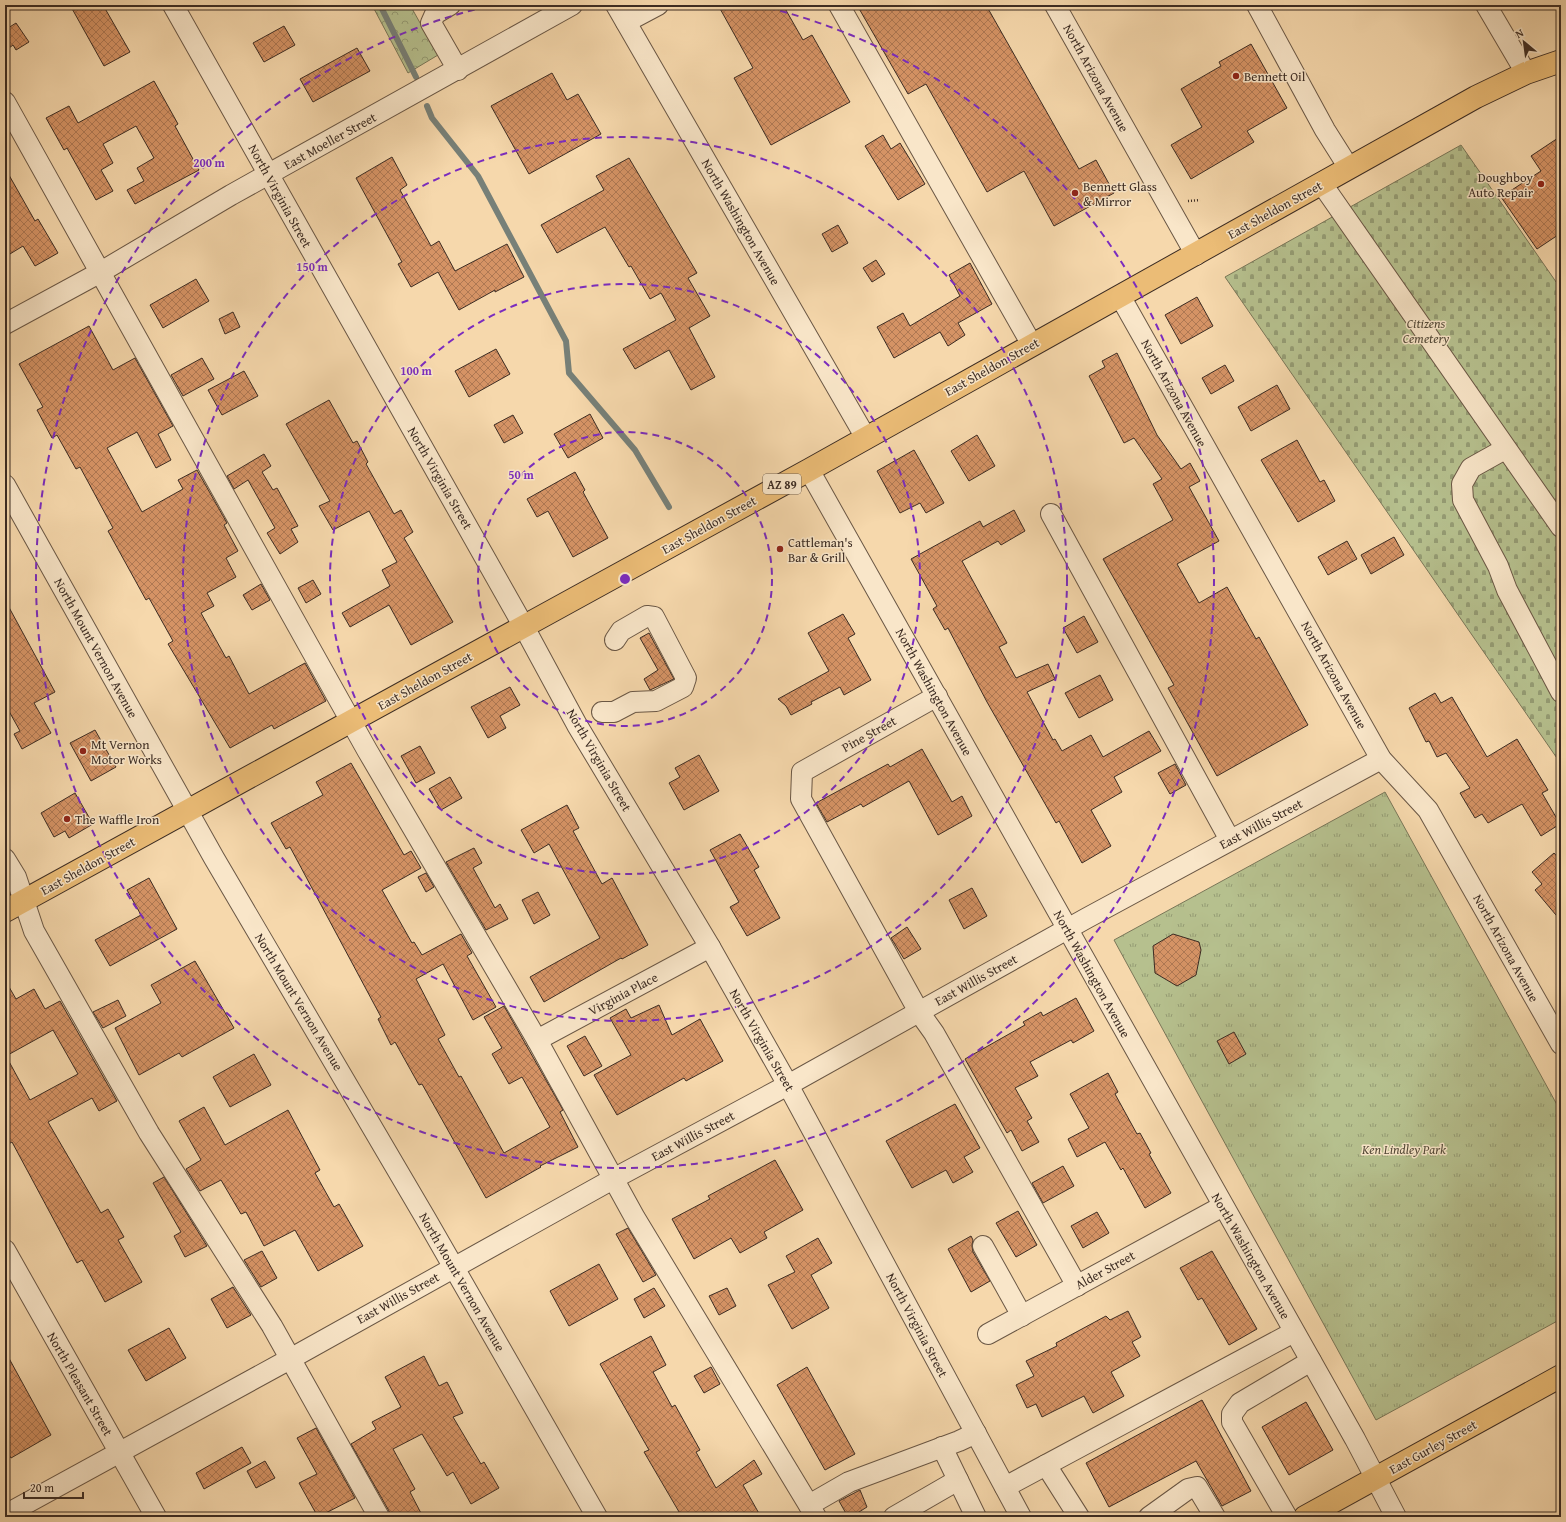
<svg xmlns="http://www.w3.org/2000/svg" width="1566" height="1522" viewBox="0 0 1566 1522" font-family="'Gentium Book Plus',serif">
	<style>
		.forest { fill: url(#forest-crowns); stroke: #797658 }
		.cemetery { fill: url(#cemetery-stones); stroke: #797658 }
		.park { fill: url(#park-tufts); stroke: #797658 }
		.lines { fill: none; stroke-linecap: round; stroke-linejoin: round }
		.stream { stroke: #778078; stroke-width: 6 }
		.building { fill: url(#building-cross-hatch); stroke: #3c2c23; fill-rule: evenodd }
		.minor-casing { stroke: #6a5745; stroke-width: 22 }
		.major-casing { stroke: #3c2c23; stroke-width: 24 }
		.path { stroke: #3c2c23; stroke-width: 2.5; stroke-dasharray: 1 2; stroke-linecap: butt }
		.minor { stroke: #f9e6c9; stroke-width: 20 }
		.major { stroke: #ebbc76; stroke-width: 22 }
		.ring { fill: none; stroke: #7b2cbf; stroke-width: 2; stroke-dasharray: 7 5 }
		.poi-dot { fill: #8f2418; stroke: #f9e6c9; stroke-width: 1.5 }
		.labels { text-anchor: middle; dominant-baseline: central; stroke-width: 3; stroke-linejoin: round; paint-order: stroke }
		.shield { fill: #f9e6c9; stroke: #756455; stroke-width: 1 }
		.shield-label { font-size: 12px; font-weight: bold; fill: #3c2c23 }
		.poi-label { font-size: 13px; fill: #3c2c23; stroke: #f9e6c9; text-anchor: start }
		.street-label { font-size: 13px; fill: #3c2c23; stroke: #f9e6c9 }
		.park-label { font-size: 13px; font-style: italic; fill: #544a38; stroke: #f9e6c9 }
		.centre { fill: #7b2cbf; stroke: #f9e6c9; stroke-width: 2 }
		.ring-label { font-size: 12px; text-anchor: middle; font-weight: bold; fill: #7b2cbf; stroke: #f9e6c9; stroke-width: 3; stroke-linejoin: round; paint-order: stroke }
	</style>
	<defs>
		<pattern id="forest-crowns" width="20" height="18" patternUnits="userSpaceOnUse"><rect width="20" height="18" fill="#b6c08e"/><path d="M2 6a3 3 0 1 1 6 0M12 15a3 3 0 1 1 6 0" fill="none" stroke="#959c74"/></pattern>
		<pattern id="cemetery-stones" width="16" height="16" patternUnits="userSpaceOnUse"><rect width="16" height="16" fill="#b6c08e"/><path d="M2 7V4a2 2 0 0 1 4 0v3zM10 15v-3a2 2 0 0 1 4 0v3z" fill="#959c74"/></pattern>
		<pattern id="park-tufts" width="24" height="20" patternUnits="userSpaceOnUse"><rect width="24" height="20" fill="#b6c08e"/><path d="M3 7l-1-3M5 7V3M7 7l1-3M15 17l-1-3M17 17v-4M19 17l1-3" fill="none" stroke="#959c74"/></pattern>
		<pattern id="building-cross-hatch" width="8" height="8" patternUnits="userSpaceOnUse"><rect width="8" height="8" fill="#d59365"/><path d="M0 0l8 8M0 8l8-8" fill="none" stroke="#ae7853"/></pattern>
	</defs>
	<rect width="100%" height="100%" fill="#f6d8ac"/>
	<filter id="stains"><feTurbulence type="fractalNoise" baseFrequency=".005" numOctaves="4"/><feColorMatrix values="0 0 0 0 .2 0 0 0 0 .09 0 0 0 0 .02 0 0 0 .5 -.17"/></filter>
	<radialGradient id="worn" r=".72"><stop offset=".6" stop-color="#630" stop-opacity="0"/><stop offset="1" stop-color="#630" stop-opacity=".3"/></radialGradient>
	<polygon class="forest" points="372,5 410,5 438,55 408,73"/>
	<polygon class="cemetery" points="1461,145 1561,289 1561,764 1225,277"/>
	<polygon class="park" points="1385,792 1561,1112 1561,1319 1376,1420 1114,940"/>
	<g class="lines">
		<g class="stream">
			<polyline points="380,5 416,77"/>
			<polyline points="427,106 432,118 478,176 566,341 569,373 635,450 669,507"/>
		</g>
	</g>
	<g class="building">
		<polygon points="70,5 103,5 130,52 104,66"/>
		<polygon points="718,5 783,5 803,40 812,35 850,102 771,145 734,78 753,68"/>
		<polygon points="857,5 986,5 1079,169 1096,160 1114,193 1054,226 1024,171 987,192 926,84 908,94"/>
		<polygon points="16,23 29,42 16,50 13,45 5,51 5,30"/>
		<polygon points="284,26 295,45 264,62 253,43"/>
		<polygon points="1251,44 1287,108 1247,131 1254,142 1191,179 1171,145 1202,127 1181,89 1221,66 1219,62"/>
		<polygon points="357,48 370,71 313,102 300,79"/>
		<polygon points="552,73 567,100 578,94 601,134 529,174 491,106"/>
		<polygon points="154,81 178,124 175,126 199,170 135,204 127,190 144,181 137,168 154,158 136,126 103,144 113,163 101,170 113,191 96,200 67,148 64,150 46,118 69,106 78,123"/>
		<polygon points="883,135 891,149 900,143 925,184 898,200 865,146"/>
		<polygon points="1561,136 1561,233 1537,249 1501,197 1541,171 1531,156"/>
		<polygon points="392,157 407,185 400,190 431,246 439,241 455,271 507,244 524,277 495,292 495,290 459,310 438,272 411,287 398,264 402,262 356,178"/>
		<polygon points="629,158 697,273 688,278 710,316 689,328 715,377 691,390 669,350 635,369 623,349 676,320 661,293 650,299 631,266 629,267 605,227 557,253 541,225 604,190 596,176"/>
		<polygon points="5,168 35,221 38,219 58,253 35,266 23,246 5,257"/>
		<polygon points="838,225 848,243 832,252 822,234"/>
		<polygon points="876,260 885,274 872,282 863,268"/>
		<polygon points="970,263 992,304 958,323 965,335 948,346 940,332 894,358 877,327 903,313 910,326 960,296 949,275"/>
		<polygon points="196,279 209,301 163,328 150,305"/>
		<polygon points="1197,297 1213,326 1181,344 1165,315"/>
		<polygon points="233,312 240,327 225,334 219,319"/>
		<polygon points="89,326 113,370 135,358 173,426 158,434 171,460 156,468 137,432 107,448 142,512 183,489 178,480 197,470 227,523 224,525 238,551 226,558 236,577 207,593 214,606 201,613 226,658 229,656 249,694 305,663 326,701 274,729 272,725 230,748 168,644 173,641 149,598 146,600 108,531 113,528 80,467 76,469 57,435 52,438 37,410 43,407 19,364"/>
		<polygon points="496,349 510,374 469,397 455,371"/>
		<polygon points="1117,353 1157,435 1181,469 1190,463 1200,481 1189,487 1219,541 1177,564 1199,603 1227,587 1256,639 1259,637 1308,725 1217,776 1168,688 1174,685 1103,559 1173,520 1153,484 1162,479 1134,438 1124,443 1089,376 1105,367 1102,361"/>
		<polygon points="202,358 214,379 183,396 171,375"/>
		<polygon points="1225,365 1234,381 1211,394 1202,378"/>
		<polygon points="244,371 258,396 222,415 208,390"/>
		<polygon points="1277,385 1290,409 1251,431 1238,407"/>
		<polygon points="329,400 353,443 357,441 368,462 366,464 394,514 401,510 413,532 404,538 453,622 411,645 389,605 350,627 342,613 390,586 382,570 397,562 369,511 333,530 319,506 330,501 286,424"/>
		<polygon points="590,414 603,438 568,458 554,434"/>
		<polygon points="513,415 523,433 504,443 494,425"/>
		<polygon points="977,435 995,466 969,481 951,451"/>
		<polygon points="1297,440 1320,482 1324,480 1335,501 1298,522 1261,460"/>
		<polygon points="914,450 944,503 926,513 920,503 900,513 877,471"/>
		<polygon points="264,454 271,466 262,472 273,490 277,488 298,526 291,529 298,542 280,554 267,533 275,528 248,480 234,489 227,476"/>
		<polygon points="575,472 585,490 583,492 608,538 573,557 548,511 537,517 527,499"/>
		<polygon points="1014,510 1025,531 1001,545 998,541 962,561 1007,643 999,647 1016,678 1048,664 1055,679 1027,692 1053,740 1055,739 1062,751 1091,735 1103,757 1149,731 1161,751 1114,777 1122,792 1091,810 1111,846 1082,863 1059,821 1056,823 987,702 948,628 945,630 933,609 937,606 911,559 980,521 983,527"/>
		<polygon points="1394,537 1404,555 1371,574 1361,555"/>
		<polygon points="1347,541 1357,559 1328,575 1318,557"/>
		<polygon points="313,580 321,594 306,603 298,588"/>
		<polygon points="261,584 270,600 252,610 243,595"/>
		<polygon points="5,600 55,692 34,703 51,733 22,749 14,734 20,731 5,704"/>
		<polygon points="843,614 855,634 848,638 871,680 844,695 840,687 811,702 812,704 791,715 786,706 778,699 829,671 808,633"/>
		<polygon points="1084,616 1098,642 1077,653 1063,628"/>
		<polygon points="649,633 674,679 650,690 644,679 658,670 640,638"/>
		<polygon points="1100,675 1113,700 1079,718 1065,693"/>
		<polygon points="510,687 520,705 500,716 506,728 488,738 471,707"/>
		<polygon points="1435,693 1441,703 1452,697 1487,757 1517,739 1548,790 1542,793 1560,824 1541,836 1522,804 1488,823 1482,814 1475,818 1460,793 1470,788 1446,753 1437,757 1429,741 1426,742 1409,708"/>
		<polygon points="95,730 116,767 91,781 70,743"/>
		<polygon points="420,746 435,773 416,783 401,756"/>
		<polygon points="922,749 952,802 962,796 972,816 938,835 909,781 863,807 861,804 827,822 816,803 888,764 890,767"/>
		<polygon points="699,755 719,791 684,810 669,783 680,777 675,768"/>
		<polygon points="351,763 404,855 411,851 421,868 382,890 412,943 414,942 422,955 461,934 472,953 467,956 496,1007 473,1020 443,964 416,979 445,1035 438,1039 459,1077 461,1076 504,1153 550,1127 522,1077 509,1084 492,1054 502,1048 484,1017 504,1006 563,1110 560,1112 578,1147 540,1166 541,1167 486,1198 422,1084 419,1085 395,1042 391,1045 378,1019 381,1017 290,847 286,849 271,823 323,795 316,782"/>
		<polygon points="1175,764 1186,785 1170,794 1158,773"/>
		<polygon points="450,777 462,798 441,810 429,789"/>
		<polygon points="75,793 93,824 69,838 65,831 54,837 41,813"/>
		<polygon points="567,805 579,828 573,831 602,884 612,878 648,945 622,959 621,958 544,1002 530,977 600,938 549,844 534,853 521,830"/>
		<polygon points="740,834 759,867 754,870 780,918 747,936 730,907 739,902 710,850"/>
		<polygon points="474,848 482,863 473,868 495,908 500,904 508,919 486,930 446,862"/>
		<polygon points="1554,853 1561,861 1561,921 1535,890 1542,884 1532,872"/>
		<polygon points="426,873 434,887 426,892 418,877"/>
		<polygon points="149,878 177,929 110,966 95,940 141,915 127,890"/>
		<polygon points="972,888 987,916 964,929 949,900"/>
		<polygon points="538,892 550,915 534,924 522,900"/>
		<polygon points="907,927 921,949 904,959 891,938"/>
		<polygon points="1173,934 1199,942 1201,950 1196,975 1177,986 1155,973 1153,946"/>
		<polygon points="195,961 234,1028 182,1057 179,1053 139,1075 115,1028 161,1003 151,985"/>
		<path d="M 5,980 L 16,999 L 34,989 L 45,1009 L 60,1001 L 117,1101 L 99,1111 L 92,1098 L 48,1122 L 101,1213 L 108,1209 L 124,1237 L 118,1240 L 142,1282 L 105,1302 L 82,1260 L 77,1263 L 12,1142 L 5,1146 ZM 53,1030 L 78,1074 L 30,1100 L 6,1056 Z"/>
		<polygon points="1076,998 1094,1031 1073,1043 1071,1040 1030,1062 1038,1076 1015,1088 1032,1118 1027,1121 1039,1142 1022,1151 1011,1130 1007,1133 965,1059 1025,1025 1023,1022 1041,1012 1043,1016"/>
		<polygon points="118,1000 126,1016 103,1028 93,1012"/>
		<polygon points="659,1005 672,1035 700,1019 723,1061 686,1081 684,1078 617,1115 594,1075 631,1055 610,1018 626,1009 631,1018"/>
		<polygon points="1234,1032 1246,1054 1229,1064 1217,1041"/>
		<polygon points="585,1036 602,1066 584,1076 567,1046"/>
		<polygon points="254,1054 271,1085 230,1107 213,1077"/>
		<polygon points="1108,1073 1118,1092 1115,1094 1137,1134 1140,1133 1151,1153 1149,1154 1171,1193 1145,1208 1123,1168 1121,1170 1105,1142 1077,1157 1068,1139 1089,1128 1070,1094"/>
		<polygon points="955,1104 980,1148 964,1157 973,1172 953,1183 946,1170 912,1188 886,1141"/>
		<polygon points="204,1107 225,1145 288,1110 320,1170 315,1173 334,1207 339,1204 363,1246 318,1271 295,1230 264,1246 246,1212 241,1214 221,1180 200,1191 186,1169 201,1160 179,1121"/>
		<polygon points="775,1160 803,1210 764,1232 767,1238 740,1253 731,1238 694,1259 672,1219 710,1199 708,1196"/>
		<polygon points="1063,1166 1074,1186 1043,1203 1032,1183"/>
		<polygon points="164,1177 207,1246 185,1257 174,1236 181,1232 153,1183"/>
		<polygon points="1018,1211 1037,1245 1016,1257 996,1223"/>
		<polygon points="1097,1212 1109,1233 1083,1248 1071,1226"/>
		<polygon points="628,1228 656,1275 643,1282 616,1234"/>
		<polygon points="971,1236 973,1240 972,1246 973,1252 990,1281 971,1292 948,1249"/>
		<polygon points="818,1238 832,1263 811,1275 829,1308 792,1329 768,1285 795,1272 786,1256"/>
		<polygon points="262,1251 277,1278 261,1287 244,1260"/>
		<polygon points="1212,1251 1257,1329 1229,1345 1202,1298 1198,1300 1180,1268"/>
		<polygon points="599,1264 618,1299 569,1326 550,1291"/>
		<polygon points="233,1287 251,1315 227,1328 211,1299"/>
		<polygon points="654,1288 665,1306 644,1318 634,1299"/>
		<polygon points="727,1288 736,1306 719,1315 709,1296"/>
		<polygon points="1128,1311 1141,1337 1132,1342 1140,1356 1111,1372 1124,1396 1093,1413 1084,1396 1042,1417 1036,1404 1027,1408 1016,1385 1034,1376 1026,1361 1057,1346 1056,1343 1106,1316 1110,1320"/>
		<polygon points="169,1328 186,1358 146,1381 128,1350"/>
		<polygon points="651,1336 666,1365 653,1372 672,1407 675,1405 700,1450 696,1452 716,1488 754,1460 762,1474 743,1485 761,1517 682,1517 644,1452 649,1450 600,1364"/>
		<polygon points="5,1351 51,1435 11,1458 5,1448"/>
		<polygon points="424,1356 439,1386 447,1382 463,1413 453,1417 481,1464 484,1462 499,1488 471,1504 453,1472 447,1476 422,1434 393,1449 415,1489 410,1492 423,1517 390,1517 389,1511 351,1444 376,1429 372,1422 401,1407 385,1377"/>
		<polygon points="711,1367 720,1384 704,1393 694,1376"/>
		<polygon points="807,1367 855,1454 825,1470 777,1385"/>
		<polygon points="1202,1400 1251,1491 1222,1506 1196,1461 1109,1507 1086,1463"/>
		<polygon points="1306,1402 1333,1450 1289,1475 1262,1427"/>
		<polygon points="316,1428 355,1498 318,1517 299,1483 317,1474 297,1438"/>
		<polygon points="242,1447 251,1463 204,1489 196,1473"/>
		<polygon points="265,1461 275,1478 256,1488 247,1471"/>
		<polygon points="860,1490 867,1507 851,1517 848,1517 839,1501"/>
	</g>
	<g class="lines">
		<g class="minor-casing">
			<g id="minor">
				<polyline points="173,5 524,627 577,725 710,947 788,1085 1021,1517"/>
				<polyline points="450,5 435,14 431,23 458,70"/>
				<polyline points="616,5 866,438"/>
				<polyline points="839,5 1032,345"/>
				<polyline points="1055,5 1196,255"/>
				<polyline points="1257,5 1325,130 1349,168"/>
				<polyline points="1486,5 1526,73"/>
				<polyline points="626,22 658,5"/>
				<polyline points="5,102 367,750 537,1040 635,1218 816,1517"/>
				<polyline points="1322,184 1561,527"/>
				<polyline points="1120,296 1381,759 1428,810 1561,1044"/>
				<polyline points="5,324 99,273 231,195 572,5"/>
				<polyline points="1505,449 1471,468 1462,484 1463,500 1498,566 1507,590 1561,692"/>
				<polyline points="809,470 1355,1439 1396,1517"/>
				<polyline points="5,485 214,858 426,1219 597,1517"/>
				<polyline points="1051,514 1230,840"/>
				<polyline points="937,696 802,772 801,799 919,1012 934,1033 1077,1286"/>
				<polyline points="602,712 614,712 633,702 656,701 683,687 686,678 654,617 647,616 621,631 615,640"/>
				<polyline points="5,859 16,877 34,931 149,1133 272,1326 379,1517"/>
				<polyline points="537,1040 710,947"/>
				<polyline points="983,1246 1022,1316"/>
				<polyline points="5,1250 156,1517"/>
				<polyline points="988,1334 1223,1206"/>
				<polyline points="942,1447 976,1517"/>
				<polyline points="1046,1465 1079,1517"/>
				<polyline points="1005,1487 1294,1332"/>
				<polyline points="809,1505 849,1482 959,1441 976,1433"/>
				<polyline points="5,1515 290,1359 613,1179 788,1085 1087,918 1381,759"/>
				<polyline points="894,1517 958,1480"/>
				<polyline points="1149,1517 1188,1489 1197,1487 1215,1517"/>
				<polyline points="1287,1517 1232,1422 1232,1414 1240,1403 1311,1361"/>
			</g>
		</g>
		<g class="major-casing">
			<g id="major">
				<polyline points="5,911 809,470 1476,97 1526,73 1561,61"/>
				<polyline points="1305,1517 1561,1376"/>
			</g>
		</g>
		<polyline class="path" points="1188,201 1200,200"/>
		<use href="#minor" class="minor"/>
		<use href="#major" class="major"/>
	</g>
	<g class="ring">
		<circle cx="625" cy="579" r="147"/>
		<circle cx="625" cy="579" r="295"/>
		<circle cx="625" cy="579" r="442"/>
		<path d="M757 5A589 589 0 1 1 493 5"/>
	</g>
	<g class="poi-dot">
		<circle cx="1236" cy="76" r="4"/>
		<circle cx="1541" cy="184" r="4"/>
		<circle cx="1075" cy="193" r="4"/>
		<circle cx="780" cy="549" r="4"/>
		<circle cx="83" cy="751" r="4"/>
		<circle cx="67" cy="819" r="4"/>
	</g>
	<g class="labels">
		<rect class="shield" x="763" y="474" width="38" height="20" rx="3"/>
		<g class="shield-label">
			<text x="782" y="484">AZ 89</text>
		</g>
		<g class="poi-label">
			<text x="1244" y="76">Bennett Oil</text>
			<text x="1533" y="177" text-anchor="end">Doughboy<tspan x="1533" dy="15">Auto Repair</tspan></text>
			<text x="1083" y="186">Bennett Glass<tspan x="1083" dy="15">&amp; Mirror</tspan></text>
			<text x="788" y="542">Cattleman's<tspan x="788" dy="15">Bar &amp; Grill</tspan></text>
			<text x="91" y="744">Mt Vernon<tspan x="91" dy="15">Motor Works</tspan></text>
			<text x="75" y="819">The Waffle Iron</text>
		</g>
		<g class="street-label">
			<text transform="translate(1096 78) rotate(61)">North Arizona Avenue</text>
			<text transform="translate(330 141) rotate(-29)">East Moeller Street</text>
			<text transform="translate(280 196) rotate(61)">North Virginia Street</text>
			<text transform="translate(1275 210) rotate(-29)">East Sheldon Street</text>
			<text transform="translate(741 222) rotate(60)">North Washington Avenue</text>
			<text transform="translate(992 367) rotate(-29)">East Sheldon Street</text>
			<text transform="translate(1174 393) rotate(61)">North Arizona Avenue</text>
			<text transform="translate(440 478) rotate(60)">North Virginia Street</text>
			<text transform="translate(709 525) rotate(-29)">East Sheldon Street</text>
			<text transform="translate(96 648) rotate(61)">North Mount Vernon Avenue</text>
			<text transform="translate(1334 675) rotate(61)">North Arizona Avenue</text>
			<text transform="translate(425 681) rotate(-29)">East Sheldon Street</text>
			<text transform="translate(934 692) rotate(61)">North Washington Avenue</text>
			<text transform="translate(869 734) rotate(-29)">Pine Street</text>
			<text transform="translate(599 760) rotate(60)">North Virginia Street</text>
			<text transform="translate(1261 824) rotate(-28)">East Willis Street</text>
			<text transform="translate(88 866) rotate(-29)">East Sheldon Street</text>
			<text transform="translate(1506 948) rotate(61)">North Arizona Avenue</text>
			<text transform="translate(1092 974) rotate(61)">North Washington Avenue</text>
			<text transform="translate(976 980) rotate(-29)">East Willis Street</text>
			<text transform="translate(623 994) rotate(-28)">Virginia Place</text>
			<text transform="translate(299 1002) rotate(59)">North Mount Vernon Avenue</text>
			<text transform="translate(762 1040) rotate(60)">North Virginia Street</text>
			<text transform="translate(693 1136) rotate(-28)">East Willis Street</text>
			<text transform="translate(1251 1256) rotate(60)">North Washington Avenue</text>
			<text transform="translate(1105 1270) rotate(-29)">Alder Street</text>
			<text transform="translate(462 1282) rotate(60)">North Mount Vernon Avenue</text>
			<text transform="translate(398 1298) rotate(-29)">East Willis Street</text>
			<text transform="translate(917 1325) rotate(62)">North Virginia Street</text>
			<text transform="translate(80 1384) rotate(60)">North Pleasant Street</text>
			<text transform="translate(1433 1447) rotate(-29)">East Gurley Street</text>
		</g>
		<g class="park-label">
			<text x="1426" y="323">Citizens<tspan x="1426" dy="15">Cemetery</tspan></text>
			<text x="1404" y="1149">Ken Lindley Park</text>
		</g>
	</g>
	<circle cx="625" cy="579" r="6" class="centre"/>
	<g class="ring-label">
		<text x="209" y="167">200 m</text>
		<text x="312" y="271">150 m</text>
		<text x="416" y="375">100 m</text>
		<text x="521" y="479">50 m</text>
	</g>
	<rect width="1566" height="1522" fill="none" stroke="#f6d8ac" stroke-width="20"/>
	<rect x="6" y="6" width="1554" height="1510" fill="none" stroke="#3c2c23" stroke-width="2"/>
	<rect x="10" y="10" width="1546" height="1502" fill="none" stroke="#3c2c23"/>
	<g transform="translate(1524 42) rotate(331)" stroke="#f9e6c9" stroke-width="3" paint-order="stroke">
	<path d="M0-3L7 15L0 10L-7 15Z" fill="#3c2c23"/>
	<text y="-6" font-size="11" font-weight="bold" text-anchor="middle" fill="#3c2c23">N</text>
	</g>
	<path d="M24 1492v6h59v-6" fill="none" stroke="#3c2c23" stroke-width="2"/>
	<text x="30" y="1492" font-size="12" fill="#3c2c23" stroke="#f9e6c9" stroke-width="3" paint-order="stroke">20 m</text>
	<rect width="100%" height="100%" filter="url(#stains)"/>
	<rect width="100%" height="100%" fill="url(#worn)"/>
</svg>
